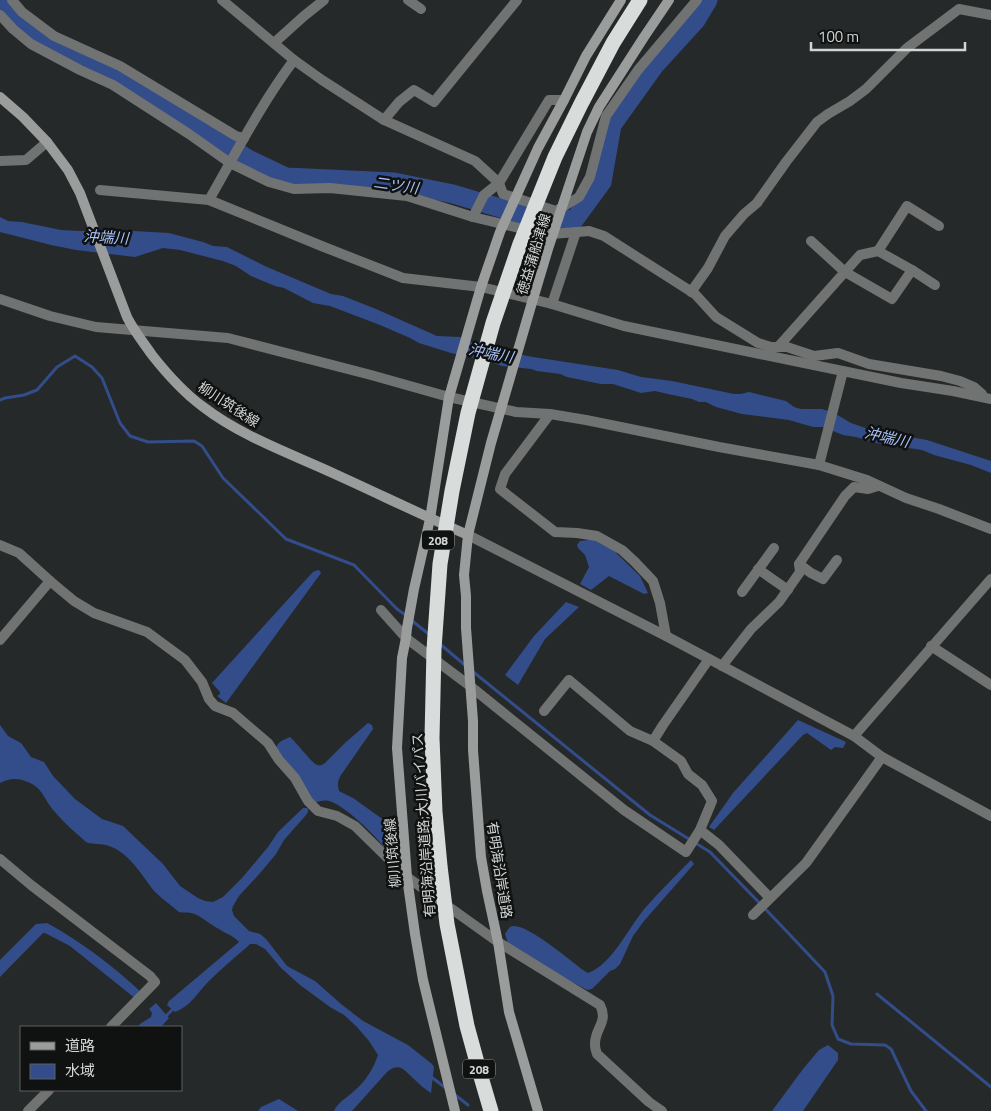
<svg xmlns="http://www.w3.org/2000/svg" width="991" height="1111" viewBox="0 0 991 1111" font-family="'Titillium Web','Noto Sans JP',sans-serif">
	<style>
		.water { fill: #334d8a }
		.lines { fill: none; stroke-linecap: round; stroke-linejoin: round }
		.stream { stroke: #334d8a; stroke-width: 3 }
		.river { stroke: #334d8a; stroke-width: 19 }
		.minor { stroke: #717372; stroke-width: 10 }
		.tertiary { stroke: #717372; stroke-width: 10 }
		.secondary { stroke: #9b9d9c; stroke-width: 10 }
		.motorway { stroke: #d8dcdb; stroke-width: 15 }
		.labels { text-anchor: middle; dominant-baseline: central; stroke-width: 5; stroke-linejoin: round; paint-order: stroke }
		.shield { fill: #101111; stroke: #989a9a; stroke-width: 1 }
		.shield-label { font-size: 12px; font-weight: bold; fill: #d3d5d5 }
		.street-label { font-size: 14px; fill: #d3d5d5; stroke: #101111 }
		.water-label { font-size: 15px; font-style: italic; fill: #a8c1f8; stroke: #101111 }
	</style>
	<rect width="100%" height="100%" fill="#262929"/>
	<g class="water">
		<polygon points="0,217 8,221 22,222 61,230 80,231 116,230 169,233 203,242 213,246 227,247 267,267 331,294 343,296 376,309 437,336 460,337 477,345 497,350 533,357 618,370 641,377 672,381 734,394 741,394 749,392 786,401 794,407 801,409 822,409 834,413 851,423 874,431 927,440 991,461 991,473 971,465 934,455 922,450 876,443 856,437 843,435 823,427 813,427 789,420 742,414 716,407 706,402 699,402 692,399 668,394 655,391 641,393 613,384 601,384 567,377 560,374 537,371 531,369 502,366 485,360 451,353 419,343 410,338 380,325 330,306 313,303 284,288 275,286 251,276 236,266 223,261 180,250 163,248 135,257 76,250 51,245 0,232"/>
		<polygon points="597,539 610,547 640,576 648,593 644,594 609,576 591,590 580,584 589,567 585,555 578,548 577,545 580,541"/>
		<polygon points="318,570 320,571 321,573 226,703 217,696 220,694 220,692 212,683 301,585 313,572"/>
		<polygon points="566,602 579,607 545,639 518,685 505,675 534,636"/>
		<polygon points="798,720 846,742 843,748 835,747 831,750 807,733 803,735 714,830 709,827 733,793"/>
		<path d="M 368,723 L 372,725 L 373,729 L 341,775 C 338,780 337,784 339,791 L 353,798 L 381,818 L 389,819 L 393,817 L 396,851 L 391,859 C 389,857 387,855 386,853 C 385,851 385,848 383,846 C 374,834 344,805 329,801 C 324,800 319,801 314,803 L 276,748 C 278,741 284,740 290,737 C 296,742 312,763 317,765 C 321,766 322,765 325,763 L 346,742 Z"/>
		<path d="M 0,725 L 8,736 L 21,743 L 31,757 L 44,762 L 53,776 L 75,799 L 102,819 L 123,826 L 163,864 L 180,886 L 198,898 L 205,901 L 213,902 L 223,897 L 242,878 L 268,847 L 278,832 L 303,808 L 307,808 L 308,809 L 308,812 L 306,815 L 284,840 L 276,854 L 261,872 L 239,896 L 233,906 L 232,910 L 234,916 L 249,931 L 260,934 L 266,939 L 287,966 L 315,981 L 341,1004 L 363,1021 L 408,1045 L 432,1064 L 434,1067 L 431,1093 C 425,1089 420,1085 415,1080 C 405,1072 401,1061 387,1072 L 352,1111 L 334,1111 C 338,1102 347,1098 354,1091 C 366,1081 373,1069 378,1055 L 369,1041 L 357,1027 L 344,1015 L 330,1007 L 300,985 L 281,968 L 265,949 L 256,944 L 250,944 L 247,947 C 234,958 221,969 209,981 C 197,993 192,1005 175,1012 L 167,1005 L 169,1001 L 239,942 C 233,935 226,934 219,929 C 210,925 201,915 191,913 C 187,912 183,913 179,912 C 171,905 162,899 155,892 C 142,876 130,853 109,846 C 101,843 94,845 86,842 C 76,833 64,823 55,812 C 42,798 44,786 22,780 C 14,778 8,779 0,783 Z"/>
		<path d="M 691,860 L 694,864 L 644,921 L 633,936 L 620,964 L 615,969 L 610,971 L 592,989 L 587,990 L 509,947 L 505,934 C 507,931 508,929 510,927 C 522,919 571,961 583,970 L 588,973 C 613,964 629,926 646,907 C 660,891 676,875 691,860 Z"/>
		<path d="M 47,923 C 82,942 113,966 142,993 L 136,999 L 70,946 L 45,933 L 43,933 L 0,977 L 0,960 L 36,924 Z"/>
		<polygon points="156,1003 169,1018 161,1027 138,1027 140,1024 151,1017 152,1013 149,1009"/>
		<polygon points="828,1045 838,1053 838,1060 803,1111 772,1111 803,1069 819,1050"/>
		<polygon points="279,1099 298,1111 258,1111 261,1107"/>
	</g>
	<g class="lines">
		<g class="stream">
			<polyline points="0,400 5,398 24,395 37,390 57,367 75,356 92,367 102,378 120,423 130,436 148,442 194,441 202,446 223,478 286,539 354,565 397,609 407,616"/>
			<polyline points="411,620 430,635"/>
			<polyline points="440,644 466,666"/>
			<polyline points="471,670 650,815 710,852 774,918 825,972 833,996 832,1025 838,1039 851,1044 885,1045 891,1049 911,1091 926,1111"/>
			<polyline points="877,994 991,1087"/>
			<polyline points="165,1017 175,1007"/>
			<polyline points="430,1076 447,1089"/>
			<polyline points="454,1094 468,1105"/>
		</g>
		<polyline class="river" points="0,5 31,35 101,69 194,124 248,159 286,177 394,182 453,194 541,220 575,219 602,182 612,125 655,65 696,20 708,0"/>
		<g class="minor">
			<polyline points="12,0 22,12 54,36 120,66 236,136 244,138"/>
			<polyline points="222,0 294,60 322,80 384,120"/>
			<polyline points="408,0 421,9"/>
			<polyline points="517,0 434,102 414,90 399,102 384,120 475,161 499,183 503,194 556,211 579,197 590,177 606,116 638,70 697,0"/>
			<polyline points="0,15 13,29 31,44 80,70 113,85 189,134 230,163 269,182 294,189 330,188 407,196 473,217 523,229 552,234 589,231 604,236 695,294 716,317 758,343 771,347 787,347 814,356 838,353 869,364 941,376 960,381 974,387 982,394 983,397"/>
			<polyline points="274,43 304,16 324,0"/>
			<polyline points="0,161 26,160 47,142"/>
			<polyline points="100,190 209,200 324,247 403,278 481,287 552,304 624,326 901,383 953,391 991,399"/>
			<path d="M 209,200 C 236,153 261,104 294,60"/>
			<polyline points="473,217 484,195 499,183 549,100 564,100"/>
			<polyline points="811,241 845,272 892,299 912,270 878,251"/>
			<polyline points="912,270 935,285"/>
			<polyline points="691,292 708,268 725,236 744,214 757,203 786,162 817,122 828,114 850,101 866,89 907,48 959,9 991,15"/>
			<polyline points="0,299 50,316 96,327 228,338 371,375 449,397 516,412 550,414 586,420 719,447 819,465 867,480 906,498 939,509 991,529"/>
			<polyline points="552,304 576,232"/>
			<polyline points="778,347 860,255 878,251 907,206 939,226"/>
			<polyline points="550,414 505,474 500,489 555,532 577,533 597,536 622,550 635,562 653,581 660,603 666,636"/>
			<polyline points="819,465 843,371"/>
			<path d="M 0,545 L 19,553 L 50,581 L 74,601 L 94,613 L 147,632 L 185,660 L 202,682 L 209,699 L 215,706 L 233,713 L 268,743 L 279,760 L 295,778 L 308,801 L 318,811 L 337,816 L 355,826 L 407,877 L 498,942 L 600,1005 C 609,1022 594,1029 595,1045 C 595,1048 596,1051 597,1054 L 649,1102 L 662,1111"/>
			<polyline points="799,564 811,573 823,579 837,560"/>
			<polyline points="758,569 788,590"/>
			<polyline points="742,592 774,548"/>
			<polyline points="381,610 406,638 470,686 624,810 686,852 700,830 712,801 702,785 688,774 681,761 653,741 663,725 709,659"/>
			<polyline points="0,640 50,581"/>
			<polyline points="931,646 991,685"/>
			<polyline points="722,666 751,629 779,602 800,572 799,564 845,496 854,487 868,489 878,486"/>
			<polyline points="544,711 569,680 630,731 653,741"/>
			<polyline points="854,736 991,579"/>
			<polyline points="700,830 719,845 770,898"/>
			<polyline points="0,859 31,885 150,976 155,982 111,1027"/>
			<polyline points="753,915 806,863 882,757"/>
			<polyline points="28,1111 49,1090"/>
		</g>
		<polyline class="tertiary" points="468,535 666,636 854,736 882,757 991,816"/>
		<g class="secondary">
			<path d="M 0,97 L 23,117 L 47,142 L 68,170 L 80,193 L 127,317 C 134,331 143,342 152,355 C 167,374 183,392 202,406 C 242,437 292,454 337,475 C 381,495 424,516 468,535"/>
			<polyline points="455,1111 423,980 415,934 407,877 397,748 402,658 406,638 407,628 414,589 430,519 449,397 481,287 500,232 538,148 564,100 586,56 621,0"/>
			<polyline points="538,1111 509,1012 498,942 487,891 481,857 473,750 473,721 466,628 466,596 464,575 468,535 491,443 533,299 548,249 587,132 599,107 644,37 669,0"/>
		</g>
		<polyline class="motorway" points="491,1111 481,1077 467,1026 447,924 440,866 435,812 432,738 434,649 440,564 452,491 468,413 493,323 520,244 555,157 581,104 613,43 640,0"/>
	</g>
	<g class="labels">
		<g class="shield">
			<rect x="422" y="530.5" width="32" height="19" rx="4"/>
			<rect x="463" y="1059.5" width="32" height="19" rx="4"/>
		</g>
		<g class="shield-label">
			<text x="438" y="540">208</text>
			<text x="479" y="1069">208</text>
		</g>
		<g class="street-label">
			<text transform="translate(533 254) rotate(-73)">徳益蒲船津線</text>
			<text transform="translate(229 404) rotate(33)">柳川筑後線</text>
			<text transform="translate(423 825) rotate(-94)">有明海沿岸道路;大川バイパス</text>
			<text transform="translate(392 853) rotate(-95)">柳川筑後線</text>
			<text transform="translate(500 870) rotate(81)">有明海沿岸道路</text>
		</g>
		<g class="water-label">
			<text transform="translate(396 185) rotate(8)">二ツ川</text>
			<text transform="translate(106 237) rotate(3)">沖端川</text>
			<text transform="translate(491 353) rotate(11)">沖端川</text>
			<text transform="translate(887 437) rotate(13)">沖端川</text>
		</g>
	</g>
	<rect x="20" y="1026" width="162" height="65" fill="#101111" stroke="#5e5f5f"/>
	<rect x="30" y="1042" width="25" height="8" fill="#9b9d9c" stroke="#5e5f5f"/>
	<text x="65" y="1051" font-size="15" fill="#d3d5d5">道路</text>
	<rect x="30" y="1064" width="25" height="15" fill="#334d8a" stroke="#5e5f5f"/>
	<text x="65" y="1076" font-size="15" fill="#d3d5d5">水域</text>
	<path d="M811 42v8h154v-8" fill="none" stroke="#d3d5d5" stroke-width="2.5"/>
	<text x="818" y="42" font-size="15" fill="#d3d5d5" stroke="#101111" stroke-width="4" paint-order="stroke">100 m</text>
</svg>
